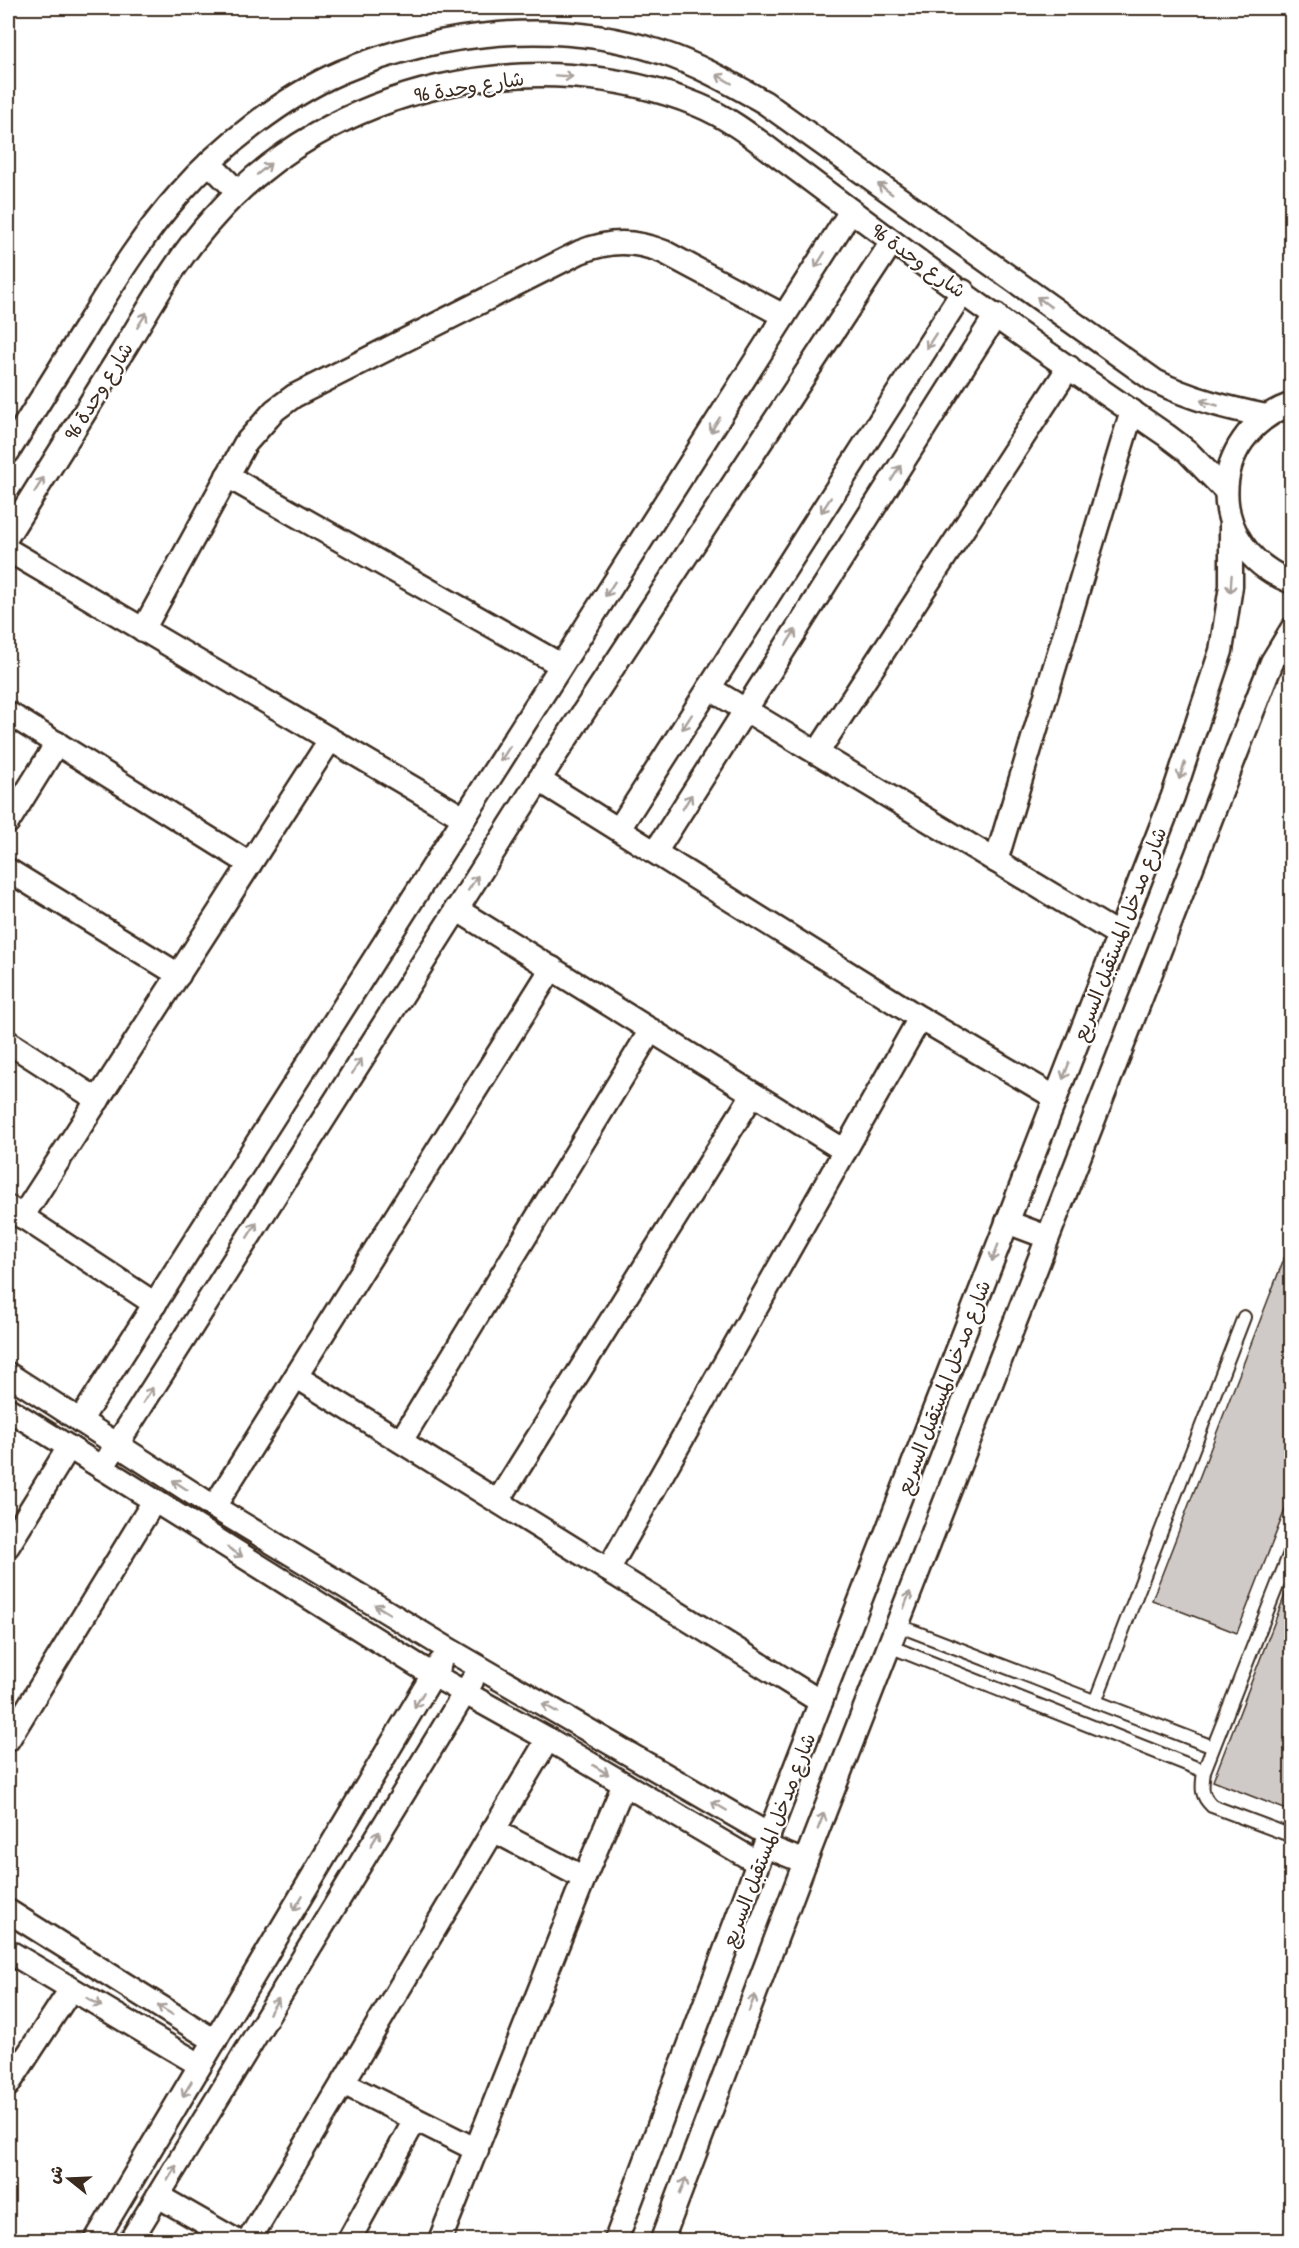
<svg xmlns="http://www.w3.org/2000/svg" width="1299" height="2248" viewBox="0 0 1299 2248" font-family="'Patrick Hand','Playpen Sans Arabic',sans-serif">
	<style>
		.building { fill: #cfcac7; stroke: #3b2a1e; stroke-width: 1.5 }
		.lines { fill: none; stroke-linecap: round; stroke-linejoin: round }
		.service-casing { stroke: #3b2a1e; stroke-width: 16 }
		.minor-casing { stroke: #3b2a1e; stroke-width: 27 }
		.service { stroke: #fff; stroke-width: 12 }
		.minor { stroke: #fff; stroke-width: 22 }
		.oneway { stroke: #a79f9a }
		.labels { text-anchor: middle; dominant-baseline: central; stroke-width: 4.5; stroke-linejoin: round; paint-order: stroke }
		.street-label { font-size: 20px; fill: #3b2a1e; stroke: #fff }
	</style>
	<rect width="100%" height="100%" fill="#fff"/>
	<filter id="ink" filterUnits="userSpaceOnUse"><feTurbulence type="fractalNoise" baseFrequency=".0167" numOctaves="2"/><feDisplacementMap in="SourceGraphic" scale="12" xChannelSelector="R" yChannelSelector="G"/><feConvolveMatrix kernelMatrix="1 2 1 2 8 2 1 2 1" color-interpolation-filters="sRGB"/></filter>
	<g filter="url(#ink)">
		<g class="building">
			<polygon points="1290,1243 1292,1492 1237,1633 1152,1600"/>
			<polygon points="1290,1582 1292,1582 1292,1812 1213,1781"/>
		</g>
		<g class="lines">
			<g class="service-casing">
				<g id="service">
					<path d="M 1292,1548 L 1204,1771 C 1202,1787 1200,1795 1212,1806 L 1292,1836"/>
					<polyline points="897,1625 1213,1747"/>
					<polyline points="889,1646 1204,1771"/>
					<polyline points="1095,1702 1244,1317"/>
				</g>
			</g>
			<g class="minor-casing">
				<g id="minor">
					<polyline points="209,163 238,192"/>
					<path d="M 1292,404 C 1205,435 1204,549 1292,582"/>
					<path d="M 8,452 C 35,409 62,365 89,322 C 117,277 145,232 180,193 C 220,147 285,96 341,72 C 440,31 557,18 660,52 C 697,64 730,83 764,102 L 1155,381 C 1191,399 1227,408 1266,416"/>
					<polyline points="227,476 561,665"/>
					<path d="M 8,535 C 47,472 86,409 126,346 C 153,302 179,255 214,217 C 330,85 536,39 698,105 C 730,118 758,141 785,161 C 817,185 849,209 881,233 C 974,303 1070,369 1166,435 L 1187,451 L 1226,491"/>
					<polyline points="8,550 464,818"/>
					<path d="M 143,630 L 245,444 L 275,410 L 294,396 L 580,252 C 610,240 634,240 664,252 L 784,316"/>
					<polyline points="709,688 1119,935"/>
					<polyline points="8,713 250,864"/>
					<polyline points="817,753 1069,367"/>
					<polyline points="539,780 920,1018 1056,1098"/>
					<polyline points="8,822 57,743"/>
					<polyline points="619,829 963,291"/>
					<polyline points="656,851 996,315"/>
					<polyline points="996,861 1132,411"/>
					<polyline points="8,870 179,975"/>
					<polyline points="456,909 845,1151"/>
					<polyline points="8,1042 98,1100"/>
					<polyline points="8,1207 155,1304"/>
					<polyline points="22,1217 330,740"/>
					<polyline points="1007,1222 1047,1237"/>
					<polyline points="8,1374 214,1507 448,1649 769,1835"/>
					<polyline points="297,1377 821,1702"/>
					<polyline points="8,1409 433,1675 548,1739 758,1863"/>
					<polyline points="80,1421 851,211"/>
					<polyline points="401,1441 651,1030"/>
					<polyline points="102,1468 539,780 892,242"/>
					<polyline points="498,1501 753,1094"/>
					<polyline points="214,1507 552,968"/>
					<polyline points="8,1546 69,1447"/>
					<polyline points="608,1570 920,1018"/>
					<polyline points="8,1740 154,1501"/>
					<polyline points="493,1830 584,1878"/>
					<polyline points="765,1846 805,1862"/>
					<polyline points="8,1911 215,2041"/>
					<polyline points="8,1951 200,2065"/>
					<polyline points="343,2083 477,2150"/>
					<polyline points="8,2085 71,1989"/>
					<polyline points="158,2196 235,2240"/>
					<polyline points="96,2240 440,1663"/>
					<polyline points="131,2240 472,1681"/>
					<polyline points="249,2240 548,1739"/>
					<polyline points="349,2240 415,2120"/>
					<polyline points="440,2240 584,1878 624,1784"/>
					<polyline points="616,2240 758,1863 1173,796 1221,651 1231,586 1231,525"/>
					<polyline points="662,2240 805,1862 1262,687 1272,662 1292,629"/>
				</g>
			</g>
			<use href="#service" class="service"/>
			<use href="#minor" class="minor"/>
		</g>
		<defs><path id="oneway-shaft" d="M-6 0H5M1.5-3L5.5 0L1.5 3" fill="none" stroke-width="1.6" stroke-linecap="round" stroke-linejoin="round" transform="scale(1.5)"/></defs>
		<g class="oneway">
			<use href="#oneway-shaft" transform="translate(564 76) rotate(4)"/>
			<use href="#oneway-shaft" transform="translate(724 79) rotate(-150)"/>
			<use href="#oneway-shaft" transform="translate(264 169) rotate(-39)"/>
			<use href="#oneway-shaft" transform="translate(885 189) rotate(-144)"/>
			<use href="#oneway-shaft" transform="translate(820 260) rotate(122)"/>
			<use href="#oneway-shaft" transform="translate(1044 302) rotate(-144)"/>
			<use href="#oneway-shaft" transform="translate(142 320) rotate(-58)"/>
			<use href="#oneway-shaft" transform="translate(931 341) rotate(123)"/>
			<use href="#oneway-shaft" transform="translate(1209 403) rotate(-164)"/>
			<use href="#oneway-shaft" transform="translate(715 425) rotate(123)"/>
			<use href="#oneway-shaft" transform="translate(896 473) rotate(-58)"/>
			<use href="#oneway-shaft" transform="translate(39 485) rotate(-58)"/>
			<use href="#oneway-shaft" transform="translate(826 505) rotate(123)"/>
			<use href="#oneway-shaft" transform="translate(1231 584) rotate(94)"/>
			<use href="#oneway-shaft" transform="translate(610 589) rotate(123)"/>
			<use href="#oneway-shaft" transform="translate(791 637) rotate(-58)"/>
			<use href="#oneway-shaft" transform="translate(687 722) rotate(123)"/>
			<use href="#oneway-shaft" transform="translate(505 754) rotate(123)"/>
			<use href="#oneway-shaft" transform="translate(1182 771) rotate(109)"/>
			<use href="#oneway-shaft" transform="translate(687 802) rotate(-58)"/>
			<use href="#oneway-shaft" transform="translate(473 883) rotate(-57)"/>
			<use href="#oneway-shaft" transform="translate(357 1066) rotate(-58)"/>
			<use href="#oneway-shaft" transform="translate(1066 1071) rotate(111)"/>
			<use href="#oneway-shaft" transform="translate(252 1230) rotate(-58)"/>
			<use href="#oneway-shaft" transform="translate(995 1253) rotate(111)"/>
			<use href="#oneway-shaft" transform="translate(148 1395) rotate(-58)"/>
			<use href="#oneway-shaft" transform="translate(180 1485) rotate(-147)"/>
			<use href="#oneway-shaft" transform="translate(235 1552) rotate(32)"/>
			<use href="#oneway-shaft" transform="translate(907 1600) rotate(-69)"/>
			<use href="#oneway-shaft" transform="translate(382 1609) rotate(-149)"/>
			<use href="#oneway-shaft" transform="translate(419 1700) rotate(121)"/>
			<use href="#oneway-shaft" transform="translate(550 1708) rotate(-150)"/>
			<use href="#oneway-shaft" transform="translate(601 1770) rotate(31)"/>
			<use href="#oneway-shaft" transform="translate(719 1806) rotate(-150)"/>
			<use href="#oneway-shaft" transform="translate(821 1821) rotate(-69)"/>
			<use href="#oneway-shaft" transform="translate(375 1839) rotate(-59)"/>
			<use href="#oneway-shaft" transform="translate(298 1903) rotate(121)"/>
			<use href="#oneway-shaft" transform="translate(94 2002) rotate(31)"/>
			<use href="#oneway-shaft" transform="translate(752 2003) rotate(-69)"/>
			<use href="#oneway-shaft" transform="translate(274 2006) rotate(-59)"/>
			<use href="#oneway-shaft" transform="translate(165 2010) rotate(-148)"/>
			<use href="#oneway-shaft" transform="translate(187 2089) rotate(121)"/>
			<use href="#oneway-shaft" transform="translate(172 2173) rotate(-59)"/>
			<use href="#oneway-shaft" transform="translate(683 2186) rotate(-69)"/>
		</g>
	</g>
	<g class="labels">
		<g class="street-label">
			<text transform="translate(469 86) rotate(-9)">شارع وحدة 96</text>
			<text transform="translate(919 260) rotate(36)">شارع وحدة 96</text>
			<text transform="translate(98 391) rotate(-58)">شارع وحدة 96</text>
			<text transform="translate(1119 934) rotate(-69)">شارع مدخل المستقبل السريع</text>
			<text transform="translate(943 1387) rotate(-69)">شارع مدخل المستقبل السريع</text>
			<text transform="translate(768 1840) rotate(-69)">شارع مدخل المستقبل السريع</text>
		</g>
	</g>
	<rect width="1299" height="2248" fill="none" stroke="#fff" stroke-width="30"/>
	<rect x="15" y="15" width="1269" height="2218" fill="none" stroke="#3b2a1e" stroke-width="2" filter="url(#ink)"/>
	<g transform="translate(69 2179) rotate(288)" stroke="#ffffff" stroke-width="4.5" paint-order="stroke">
	<path d="M0-4.5L10 22L0 15L-10 22Z" fill="#3b2a1e"/>
	<text y="-9" font-size="16" font-weight="bold" text-anchor="middle" fill="#3b2a1e">ش</text>
	</g>
</svg>
